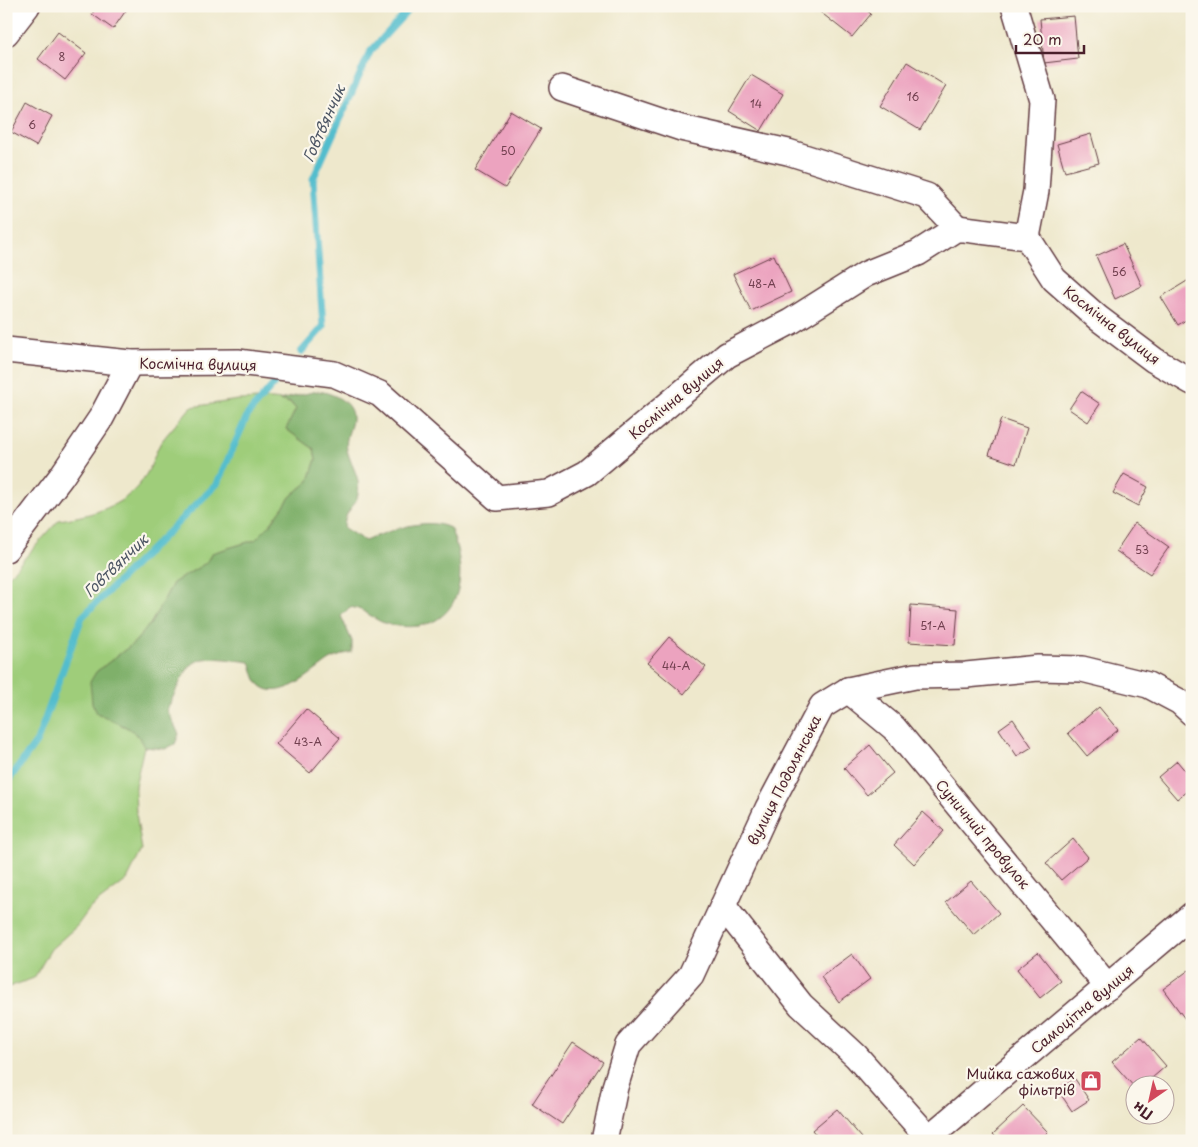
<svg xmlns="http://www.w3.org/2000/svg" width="1198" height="1147" viewBox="0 0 1198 1147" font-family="'Playpen Sans',sans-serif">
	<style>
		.green { fill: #9fcd7a; stroke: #747652 }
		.forest { fill: #7fb06a; stroke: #64684a }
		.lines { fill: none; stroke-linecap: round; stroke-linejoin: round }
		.stream { stroke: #52bdcd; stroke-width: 7 }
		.building { fill: #eca3bf }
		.street-casing { stroke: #633d43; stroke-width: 28 }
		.street { stroke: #fff; stroke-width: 25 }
		.labels { text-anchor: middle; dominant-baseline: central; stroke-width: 4.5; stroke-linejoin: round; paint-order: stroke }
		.number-label { font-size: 11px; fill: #724050 }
		.street-label { font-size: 14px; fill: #4a1f2b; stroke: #fbf7ec }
		.poi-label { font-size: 14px; fill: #4a1f2b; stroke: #fbf7ec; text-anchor: end }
		.water-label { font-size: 15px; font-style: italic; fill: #4d5664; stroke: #fbf7ec }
	</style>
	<rect width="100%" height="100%" fill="#fbf7ec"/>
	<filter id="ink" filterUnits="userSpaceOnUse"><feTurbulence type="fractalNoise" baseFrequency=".02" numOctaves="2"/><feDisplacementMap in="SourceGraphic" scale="10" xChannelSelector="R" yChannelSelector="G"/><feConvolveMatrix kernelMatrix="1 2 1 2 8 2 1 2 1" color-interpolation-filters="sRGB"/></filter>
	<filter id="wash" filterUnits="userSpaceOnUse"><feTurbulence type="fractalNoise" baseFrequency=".0096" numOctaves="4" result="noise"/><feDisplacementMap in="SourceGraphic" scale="20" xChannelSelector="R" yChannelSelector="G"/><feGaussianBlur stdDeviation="1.12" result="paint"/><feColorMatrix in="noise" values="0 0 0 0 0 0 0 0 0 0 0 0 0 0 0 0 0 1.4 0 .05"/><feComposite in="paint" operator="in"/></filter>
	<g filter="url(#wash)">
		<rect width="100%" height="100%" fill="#eee8cc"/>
		<path class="green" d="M 238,400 C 256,400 285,394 296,409 L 286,429 L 314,449 L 316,459 L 309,481 L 291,496 L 270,525 L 255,540 L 212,553 L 206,563 L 173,583 L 151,623 L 134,643 L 96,672 L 97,713 L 130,729 L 139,737 L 144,747 L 135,786 L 136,813 L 142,850 L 127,880 L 90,908 L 77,926 L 51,949 L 34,978 L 6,988 L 6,579 L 59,520 C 93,515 129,506 147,473 C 153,464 155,451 161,442 C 170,430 182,418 191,407 Z"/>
		<path class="forest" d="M 317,391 C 329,392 351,400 352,416 C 353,427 344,437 347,450 C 351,466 361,477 358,494 C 356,508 344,509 344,528 L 365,541 C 388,531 426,516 450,528 C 473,581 457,637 391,625 C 374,622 367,609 350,607 L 341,616 L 352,641 L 352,652 C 345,654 337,656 330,660 C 314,670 279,705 259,684 C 254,679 253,668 250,662 C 188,654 193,655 167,710 L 179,734 L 175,744 L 165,749 L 144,747 L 139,737 L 130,729 L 97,713 L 92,703 L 90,682 L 96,672 L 134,643 L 151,623 L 173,583 L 206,563 L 212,553 L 255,540 L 270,525 L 291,496 L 309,481 L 316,459 L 314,449 L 286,429 L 296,409 L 291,403 L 279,400 Z"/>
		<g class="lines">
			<g class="stream">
				<polyline points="301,352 323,327 313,179 370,52 412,6"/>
				<polyline points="6,784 37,741 82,617 217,484 248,414 274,384"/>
			</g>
		</g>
		<g id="blocks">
			<g class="building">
				<polygon points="97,6 129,6 113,29 92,14"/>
				<polygon points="823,6 862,6 871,14 852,37 819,11"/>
				<polygon points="1074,16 1078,59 1044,63 1040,19"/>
				<polygon points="58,32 86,53 65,80 38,59"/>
				<polygon points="907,62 946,86 920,130 880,106"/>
				<polygon points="751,75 783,94 761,131 729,111"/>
				<polygon points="27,102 52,116 36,146 11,132"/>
				<polygon points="511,111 541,129 505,188 475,170"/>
				<polygon points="1091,134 1099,163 1065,172 1057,144"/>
				<polygon points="1123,244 1142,286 1115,299 1096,256"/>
				<polygon points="774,255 791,292 751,311 733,274"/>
				<polygon points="1192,278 1192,316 1178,325 1161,297"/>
				<polygon points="1081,391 1100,404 1088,422 1069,409"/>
				<polygon points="1001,419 1027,428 1016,464 989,455"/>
				<polygon points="1124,474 1148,487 1138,506 1113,493"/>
				<polygon points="1135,523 1169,547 1150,574 1116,551"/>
				<polygon points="911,605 958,609 955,645 909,642"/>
				<polygon points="669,637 706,667 684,694 647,663"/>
				<polygon points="1099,707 1118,730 1087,756 1068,733"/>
				<polygon points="306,709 340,738 310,773 276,744"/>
				<polygon points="1013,719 1032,747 1017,756 999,729"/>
				<polygon points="870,745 893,773 867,795 844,768"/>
				<polygon points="1177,761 1192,779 1192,787 1177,799 1158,777"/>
				<polygon points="923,812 944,831 914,864 894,845"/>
				<polygon points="1073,839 1088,857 1061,880 1046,863"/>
				<polygon points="971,881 999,913 974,935 946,902"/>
				<polygon points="1038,952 1061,981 1040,998 1017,969"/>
				<polygon points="852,954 870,979 839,1002 821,977"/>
				<polygon points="1189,970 1192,974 1192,1014 1185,1019 1163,989"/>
				<polygon points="1141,1037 1166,1066 1145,1084 1136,1084 1136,1089 1112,1062"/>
				<polygon points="573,1042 603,1062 562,1124 532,1104"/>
				<polygon points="1075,1079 1089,1100 1072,1111 1058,1090"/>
				<polygon points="1023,1106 1048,1132 1039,1141 999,1141 993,1134"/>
				<polygon points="837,1109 862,1138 860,1141 821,1141 812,1130"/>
			</g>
		</g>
	</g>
	<g filter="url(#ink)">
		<use href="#blocks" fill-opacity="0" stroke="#633d43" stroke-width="1"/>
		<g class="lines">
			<g class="street-casing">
				<g id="street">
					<polyline points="1014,6 1042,100 1036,191 1027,237"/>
					<polyline points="6,33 27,6"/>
					<polyline points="562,88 681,128 788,152 927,196 957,228"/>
					<polyline points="6,350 130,363 238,362 334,374 380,394 497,498 549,493 587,473 727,355 790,322 866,274 918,253 957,228 1027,237 1054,279 1098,318 1154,360 1192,382"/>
					<polyline points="6,549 61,477 101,418 130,363"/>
					<polyline points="848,690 894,728 1108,987"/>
					<polyline points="723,906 801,1005 856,1056 928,1137"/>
					<polyline points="604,1141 615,1087 628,1045 691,975 768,808 822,706 848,690 915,676 966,675 1038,668 1082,669 1148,685 1180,702 1192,713"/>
					<polyline points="925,1141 1192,915"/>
				</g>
			</g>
			<use href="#street" class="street"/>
		</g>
	</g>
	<defs>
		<g id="shop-square" transform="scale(1.125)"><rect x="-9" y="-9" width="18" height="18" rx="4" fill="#d1495b" stroke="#fbf7ec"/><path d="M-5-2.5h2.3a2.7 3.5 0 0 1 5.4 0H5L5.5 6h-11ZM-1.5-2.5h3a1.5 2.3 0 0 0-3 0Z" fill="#fff"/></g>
	</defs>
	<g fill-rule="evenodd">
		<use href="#shop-square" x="1091" y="1081"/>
	</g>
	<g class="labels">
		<g class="number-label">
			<text x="62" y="56">8</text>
			<text x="913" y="96">16</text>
			<text x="756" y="103">14</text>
			<text x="32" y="124">6</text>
			<text x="508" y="150">50</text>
			<text x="1119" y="271">56</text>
			<text x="762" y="283">48-А</text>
			<text x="1142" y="549">53</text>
			<text x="933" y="625">51-А</text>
			<text x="676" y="665">44-А</text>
			<text x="308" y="741">43-А</text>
		</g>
		<g class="street-label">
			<text transform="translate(1112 325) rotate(38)">Космічна вулиця</text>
			<text transform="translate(198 364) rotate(1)">Космічна вулиця</text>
			<text transform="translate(676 398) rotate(-40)">Космічна вулиця</text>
			<text transform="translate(784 780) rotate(-63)">вулиця Подолянська</text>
			<text transform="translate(983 834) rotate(50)">Суничний провулок</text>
			<text transform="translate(1082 1009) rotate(-40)">Самоцітна вулиця</text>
		</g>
		<g class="poi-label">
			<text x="1075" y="1073">Мийка сажових<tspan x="1075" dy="16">фільтрів</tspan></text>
		</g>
		<g class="water-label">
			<text transform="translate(323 123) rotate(-66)">Говтвянчик</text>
			<text transform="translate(115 565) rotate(-44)">Говтвянчик</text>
		</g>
	</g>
	<rect width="1198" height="1147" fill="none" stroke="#fbf7ec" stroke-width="25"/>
	<g transform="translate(1150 1100) rotate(214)"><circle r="24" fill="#fbf7ec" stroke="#b4a19f"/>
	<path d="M0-4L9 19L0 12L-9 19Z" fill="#d1495b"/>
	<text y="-8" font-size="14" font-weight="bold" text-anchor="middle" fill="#4a1f2b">Пн</text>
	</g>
	<path d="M1016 45v8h68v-8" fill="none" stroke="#4a1f2b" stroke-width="2.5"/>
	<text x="1023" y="45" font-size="15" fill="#4a1f2b" stroke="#fbf7ec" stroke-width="4" paint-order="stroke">20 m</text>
</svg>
